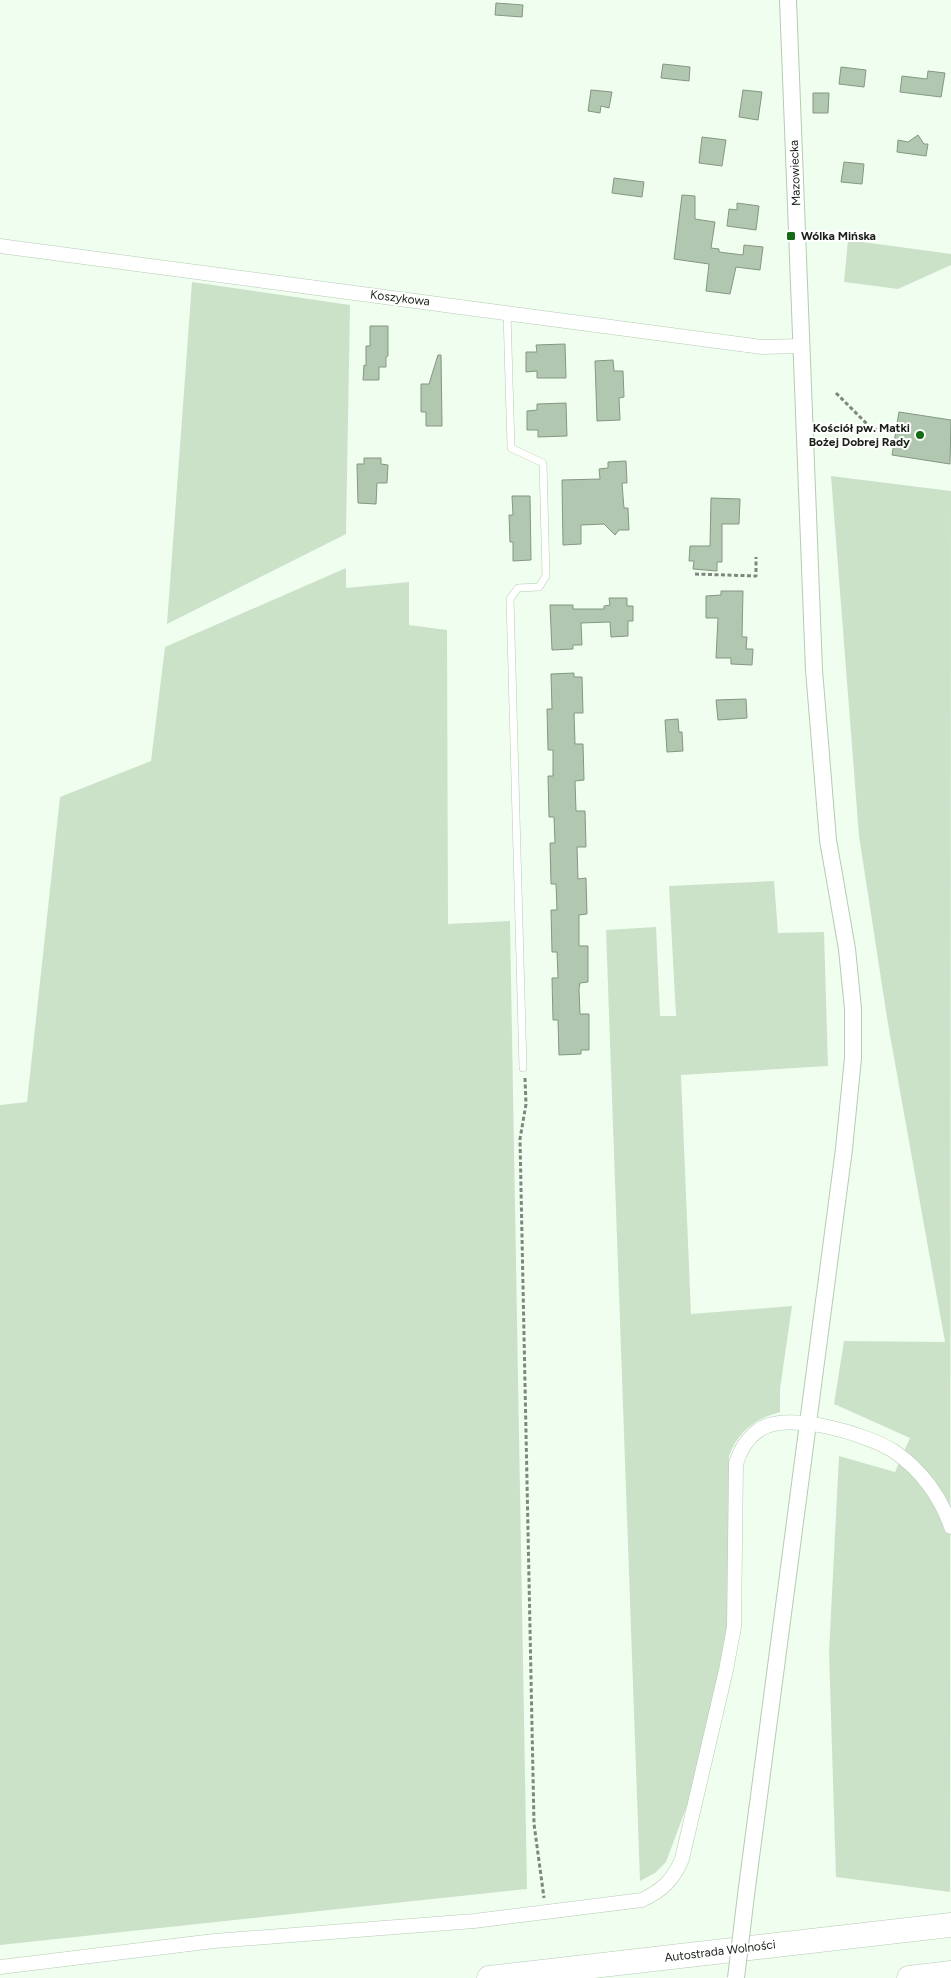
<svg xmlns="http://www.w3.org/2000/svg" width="951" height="1978" viewBox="0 0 951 1978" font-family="Figtree,sans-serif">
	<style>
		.green { fill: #cbe2c9 }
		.building { fill: #b1c7af; stroke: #839881 }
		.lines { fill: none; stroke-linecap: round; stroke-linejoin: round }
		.service-casing { stroke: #b5cbb3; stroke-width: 8 }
		.minor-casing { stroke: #b5cbb3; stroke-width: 15 }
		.tertiary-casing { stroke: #b5cbb3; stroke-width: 18 }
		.motorway-casing { stroke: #b5cbb3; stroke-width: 25 }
		.path { stroke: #7d887c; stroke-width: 3; stroke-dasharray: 4 2.5; stroke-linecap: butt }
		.service { stroke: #fff; stroke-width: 7 }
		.minor { stroke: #fff; stroke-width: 14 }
		.tertiary { stroke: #fff; stroke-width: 16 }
		.motorway { stroke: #fff; stroke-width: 24 }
		.tertiary-bridge-casing { stroke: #b5cbb3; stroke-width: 18; stroke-linecap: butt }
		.tertiary-bridge { stroke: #fff; stroke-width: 16 }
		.poi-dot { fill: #146b13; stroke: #fff; stroke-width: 2 }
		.labels { text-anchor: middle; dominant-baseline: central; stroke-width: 4; stroke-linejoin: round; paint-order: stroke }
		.street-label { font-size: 12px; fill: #182017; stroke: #fff }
		.poi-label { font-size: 12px; font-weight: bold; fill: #182017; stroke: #fff; text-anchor: start }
	</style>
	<rect width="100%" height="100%" fill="#f0feef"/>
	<g class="green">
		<polygon points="848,240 951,254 951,265 898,289 844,282"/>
		<polygon points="192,282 350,305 346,534 167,624"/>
		<polygon points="831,476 951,491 950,1892 836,1877 829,1652 839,1456 895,1472 910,1438 834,1404 844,1341 945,1342 888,1024 859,836"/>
		<polygon points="346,568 346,588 409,582 409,625 447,630 448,924 510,921 527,1889 0,1945 0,1105 27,1102 60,797 151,761 165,647"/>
		<path d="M 774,881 L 778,933 L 824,932 L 828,1066 L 681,1075 L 691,1314 L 792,1306 L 780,1389 L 780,1412 C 755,1419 738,1431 729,1456 L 730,1571 L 728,1632 L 697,1779 L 666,1862 L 655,1873 L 640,1881 L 606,930 L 656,927 L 660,1016 L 676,1016 L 669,886 Z"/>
	</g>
	<g class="building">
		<polygon points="496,3 523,5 522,17 495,15"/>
		<polygon points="663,64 690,67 689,81 661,78"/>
		<polygon points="841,67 866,70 864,87 839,84"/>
		<polygon points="928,71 945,73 941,97 900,92 902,76 927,79"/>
		<polygon points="591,90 612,92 609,108 601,106 600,113 588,111"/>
		<polygon points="743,90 762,92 758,120 739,117"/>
		<polygon points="813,93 829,93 828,113 813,113"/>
		<polygon points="918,135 924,144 928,144 926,156 897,152 898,140 908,142"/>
		<polygon points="702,137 726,140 722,166 699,163"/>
		<polygon points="844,162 864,164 862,184 841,182"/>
		<polygon points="614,178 644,182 642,197 612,193"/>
		<polygon points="682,195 695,196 695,219 715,222 711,248 719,249 719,252 743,255 744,245 763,247 760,270 736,267 730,294 706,291 709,264 674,259"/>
		<polygon points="737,203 759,206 756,230 727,226 729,209 737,210"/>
		<polygon points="370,326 388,326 388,356 386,357 386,367 379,367 379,380 363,380 364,365 366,366 366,346 370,346"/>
		<polygon points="565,344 566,378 537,378 537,371 526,372 526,352 537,352 536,345"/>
		<polygon points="438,355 441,355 442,426 426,426 426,412 421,412 421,384 429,384"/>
		<polygon points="613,360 614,371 623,371 624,397 619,398 620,420 597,421 595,361"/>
		<polygon points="566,403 567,436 538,437 538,430 527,430 527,411 537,410 537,404"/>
		<polygon points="899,412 951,420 950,464 892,455"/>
		<polygon points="364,458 381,458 381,464 388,465 387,483 377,483 376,504 358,503 357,464 364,464"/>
		<polygon points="626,461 627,483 622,483 623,496 624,508 628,508 629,530 619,530 615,535 604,524 581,525 581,544 563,545 562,480 600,479 599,469 608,468 608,462"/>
		<polygon points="512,496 530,496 531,560 513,561 513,542 510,542 509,515 513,515"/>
		<polygon points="711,498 740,499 739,524 722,524 722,562 717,562 717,571 693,569 694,561 689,561 690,546 710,546"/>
		<polygon points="721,591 743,591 742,637 747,637 746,649 753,649 752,665 731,664 731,658 716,658 718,618 706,618 706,596 721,595"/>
		<polygon points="609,598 627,598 627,606 633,606 633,621 628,621 628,636 611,637 610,622 581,623 582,645 573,645 573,649 552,650 550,605 573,605 573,609 604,609 604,606 610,605"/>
		<polygon points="574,673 574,677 582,677 583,713 574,713 575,744 583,744 584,780 575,781 576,811 585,811 586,847 577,847 578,879 586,878 587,914 579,915 579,946 588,946 588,982 580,983 579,989 580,1014 589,1014 589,1050 581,1050 581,1054 559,1055 558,1020 553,1020 552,978 558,978 557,952 552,952 551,910 557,910 556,884 551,884 550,843 555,843 554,817 549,817 548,776 553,776 553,750 548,750 547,709 552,709 551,674"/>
		<polygon points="746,699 747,718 718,720 716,700"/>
		<polygon points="678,719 679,732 682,732 683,751 667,752 665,720"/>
	</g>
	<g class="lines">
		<g class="service-casing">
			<polyline id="service" points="507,313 511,448 543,463 546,576 539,587 518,588 510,599 523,1068"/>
		</g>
		<g class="minor-casing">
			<g id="minor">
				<polyline points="0,246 762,347 800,346"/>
				<path d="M 0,1967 L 214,1941 L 474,1921 L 642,1900 C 663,1890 673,1880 682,1859 L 726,1670 L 734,1627 L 736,1464 C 740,1450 747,1438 759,1430 C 787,1410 868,1434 895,1452 C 921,1470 941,1497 951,1527"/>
			</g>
		</g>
		<g class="tertiary-casing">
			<polyline id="tertiary" points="746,1895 844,1149 853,1058 853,1009 847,949 828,840 814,670 788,0"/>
		</g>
		<g class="motorway-casing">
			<g id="motorway">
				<polyline points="489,1978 951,1925"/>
				<polyline points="909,1978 951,1973"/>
			</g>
		</g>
		<g class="path">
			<polyline points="836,393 872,429 890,432"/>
			<polyline points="695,574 756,576 756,557"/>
			<polyline points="525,1078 526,1104 520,1139 534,1824 544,1898"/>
		</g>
		<use href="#service" class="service"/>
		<use href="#minor" class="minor"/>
		<use href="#tertiary" class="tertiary"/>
		<use href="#motorway" class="motorway"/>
		<g class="tertiary-bridge-casing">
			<polyline id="tertiary-bridge" points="736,1978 746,1895"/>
		</g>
		<use href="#tertiary-bridge" class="tertiary-bridge"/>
	</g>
	<g class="poi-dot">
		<rect x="786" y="231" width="10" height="10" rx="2.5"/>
		<circle cx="920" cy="435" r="5"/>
	</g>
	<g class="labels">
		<g class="street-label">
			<text transform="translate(795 173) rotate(-92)">Mazowiecka</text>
			<text transform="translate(400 298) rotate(7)">Koszykowa</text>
			<text transform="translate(720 1951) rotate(-7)">Autostrada Wolności</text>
		</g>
		<g class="poi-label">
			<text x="801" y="236">Wólka Mińska</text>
			<text x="910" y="428" text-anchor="end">Kościół pw. Matki<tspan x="910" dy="14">Bożej Dobrej Rady</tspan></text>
		</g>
	</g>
</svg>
